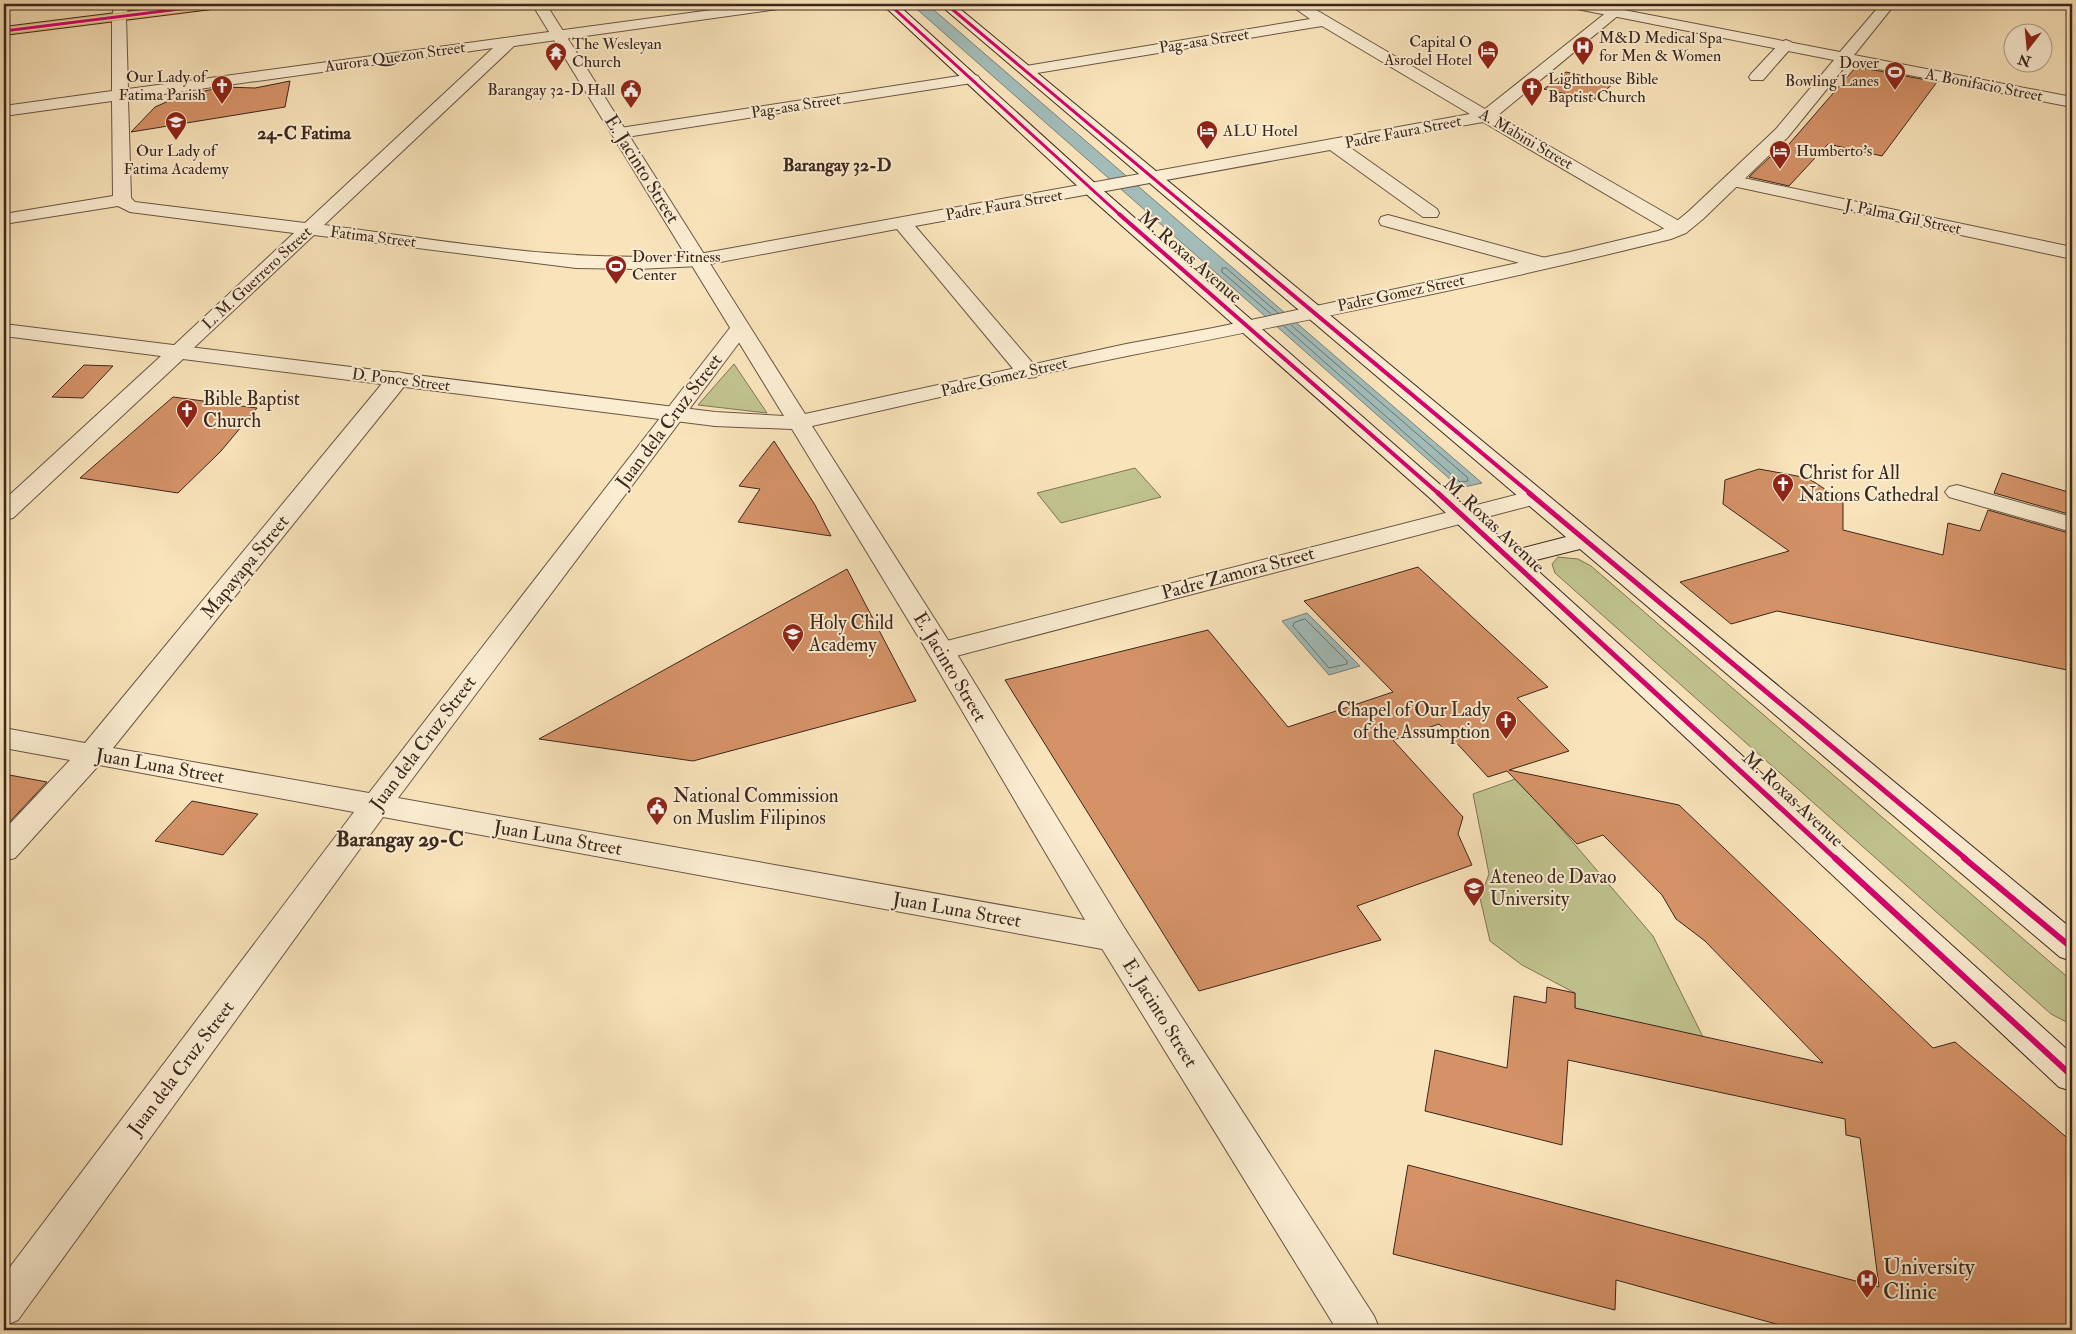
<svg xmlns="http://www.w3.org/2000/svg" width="2076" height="1334" viewBox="0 0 2076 1334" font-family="'IM FELL Double Pica',serif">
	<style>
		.green { fill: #c0c38e; stroke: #7e7556 }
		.water { fill: #a2bcb9; stroke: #79807b }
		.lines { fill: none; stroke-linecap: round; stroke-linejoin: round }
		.shore { stroke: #6e726b; stroke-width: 1 }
		.building { fill: #d59267; stroke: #3b271d }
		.minor-casing { stroke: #6a5644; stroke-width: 2 }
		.tertiary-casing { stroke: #6a5644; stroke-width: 2 }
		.secondary-casing { stroke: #3b271d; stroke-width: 2 }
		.primary-casing { stroke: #3b271d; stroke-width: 2 }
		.minor { fill: #fbedd2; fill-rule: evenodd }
		.tertiary { fill: #fbedd2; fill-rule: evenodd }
		.secondary { fill: #fbedd2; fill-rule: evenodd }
		.primary { fill: #ecc27d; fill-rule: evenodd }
		.cycleway-far3-casing { stroke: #fbedd2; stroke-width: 5 }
		.cycleway-far2-casing { stroke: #fbedd2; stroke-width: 6 }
		.cycleway-far1-casing { stroke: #fbedd2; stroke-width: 8 }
		.cycleway-casing { stroke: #fbedd2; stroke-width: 9 }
		.cycleway-far3 { stroke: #d6006c; stroke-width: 3 }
		.cycleway-far2 { stroke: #d6006c; stroke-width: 4 }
		.cycleway-far1 { stroke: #d6006c; stroke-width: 5 }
		.cycleway { stroke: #d6006c; stroke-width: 6 }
		.labels { text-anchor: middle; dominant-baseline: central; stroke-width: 4; stroke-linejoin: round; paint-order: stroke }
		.far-poi-label { font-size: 16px; fill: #3b271d; stroke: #fbedd2; text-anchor: start }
		.far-street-label { font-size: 16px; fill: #3b271d; stroke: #fbedd2 }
		.far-quarter-label { font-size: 18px; font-weight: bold; fill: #3b271d; stroke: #fbedd2 }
		.street-label { font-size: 19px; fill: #3b271d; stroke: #fbedd2 }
		.poi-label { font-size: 19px; fill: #3b271d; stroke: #fbedd2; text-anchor: start }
		.quarter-label { font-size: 21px; font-weight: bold; fill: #3b271d; stroke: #fbedd2 }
		.near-poi-label { font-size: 22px; fill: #3b271d; stroke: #fbedd2; text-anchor: start }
	</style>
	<rect width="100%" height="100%" fill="#f9e3ba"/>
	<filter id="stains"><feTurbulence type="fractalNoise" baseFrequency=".004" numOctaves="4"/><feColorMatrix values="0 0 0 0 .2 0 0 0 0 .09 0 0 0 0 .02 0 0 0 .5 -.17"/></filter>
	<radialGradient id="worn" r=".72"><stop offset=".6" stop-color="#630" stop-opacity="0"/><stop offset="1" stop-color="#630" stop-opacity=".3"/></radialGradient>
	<g class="green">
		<polygon points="734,364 767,413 698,405"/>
		<polygon points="1135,468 1161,497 1061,523 1037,493"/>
		<polygon points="1558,557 1578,559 1591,566 2072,981 2072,1025 2051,1014 1555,573 1552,564"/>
		<polygon points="1518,778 1653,936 1703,1037 1575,1008 1575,993 1522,965 1490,941 1480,898 1489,874 1473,794"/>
	</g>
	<g class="water">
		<polygon points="911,4 927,4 1482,483 1460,488"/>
		<polygon points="1307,613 1360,666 1329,675 1282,621"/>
	</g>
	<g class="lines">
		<g class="shore">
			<polyline points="1271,314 1222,272 1222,268 1226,268 1278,313"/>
			<polyline points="1284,326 1460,482 1468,481 1467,477 1291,325"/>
			<polygon points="1305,619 1347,661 1347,664 1329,668 1293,626 1294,623"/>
		</g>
	</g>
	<g class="building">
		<polygon points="1855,68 1863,68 1937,82 1882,156 1828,144 1789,186 1749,177 1770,157 1777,158"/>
		<polygon points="1566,72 1614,83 1594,100 1544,89"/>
		<polygon points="290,81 285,107 131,132 155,107 180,96 224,87 255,88"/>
		<polygon points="84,365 113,366 83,398 52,397"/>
		<polygon points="173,397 257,408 221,451 178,493 80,478"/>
		<polygon points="774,441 815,505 831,536 738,522 760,489 739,486"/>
		<polygon points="1759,469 1808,478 1843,501 1843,530 1943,555 1948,523 1980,531 1988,510 2072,534 2072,671 1777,611 1731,624 1680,582 1789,551 1723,504 1725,480"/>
		<polygon points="2002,473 2072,493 2072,515 1994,493"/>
		<polygon points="1418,567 1548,687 1517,698 1569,751 1509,770 1679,805 1933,1048 1955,1042 2072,1142 2072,1330 1798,1330 1616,1280 1615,1310 1393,1254 1408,1165 1879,1287 1860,1138 1846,1135 1845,1119 1568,1060 1562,1145 1425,1111 1435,1050 1507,1068 1514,996 1546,1003 1547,987 1575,993 1575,1008 1823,1063 1705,941 1676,919 1662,895 1603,835 1577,844 1507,771 1488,777 1439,724 1393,740 1463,817 1458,834 1472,865 1357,906 1381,940 1199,991 1005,680 1208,630 1288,727 1393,692 1304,601"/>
		<polygon points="847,569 916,701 693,761 539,739"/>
		<polygon points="4,774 47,782 4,828"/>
		<polygon points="192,801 258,814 223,855 155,841"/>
	</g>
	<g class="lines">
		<g class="minor-casing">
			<g id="minor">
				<path d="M 115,4 L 129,4 L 126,17 L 128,89 L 756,4 L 792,4 L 785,8 L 514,46 L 324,225 C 448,241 574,265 699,254 L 1470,114 L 1322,26 L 1025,75 L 1017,70 L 1020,67 L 1310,19 L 1289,4 L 1306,4 L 1485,109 L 1617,4 L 1632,4 L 1497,116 L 1686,225 L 1688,229 L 1686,233 L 1672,233 L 1483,122 L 1348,146 L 1437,209 L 1439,213 L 1437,217 L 1423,217 L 1330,150 L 915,226 L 1036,367 L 1039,372 L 1036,377 L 1028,378 L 1020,377 L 897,229 L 699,266 L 638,269 L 576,268 L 314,235 L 185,356 L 178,358 L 171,356 L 167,352 L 171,348 L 294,233 L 130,212 L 118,206 L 4,224 L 4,214 L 113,196 L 112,101 L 4,116 L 4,106 L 112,91 L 112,17 ZM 493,48 L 305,223 L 135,202 L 131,198 L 128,99 Z"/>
				<polygon points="1786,40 1791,42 1794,45 1791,48 1763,80 1751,80 1749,77 1751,74 1781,42"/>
				<polygon points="972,74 978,76 980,79 978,82 620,138 614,137 612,133 614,129 620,128"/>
				<polygon points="1734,176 2072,247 2072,259 1728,185 1725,181 1728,177"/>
				<polygon points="1388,215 1549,259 1552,263 1549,267 1542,269 1381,225 1379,221 1381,217"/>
				<polygon points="740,322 747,324 750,328 747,332 398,798 1113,925 1125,929 1129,938 1125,947 1113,951 383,817 18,1320 4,1326 4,1275 354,812 99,765 15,858 4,861 4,830 70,760 4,748 4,728 85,743 390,374 398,372 406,374 409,379 406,384 113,748 369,793 733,324"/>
				<polygon points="1957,485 2072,517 2072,532 1949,497 1945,492 1949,487"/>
				<polygon points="1535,490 1544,492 1547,497 1544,502 941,660 931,657 927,651 931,645"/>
			</g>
		</g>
		<g class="tertiary-casing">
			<path id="tertiary" d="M 532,4 L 546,4 L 805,414 L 1126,344 L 1213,328 L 1570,252 L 1658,231 L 1672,225 L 1689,211 L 1776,129 L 1834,60 L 1572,8 L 1565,4 L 1593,4 L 1840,52 L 1881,4 L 1895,4 L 1854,55 L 2072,97 L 2072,107 L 1848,63 L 1788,137 L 1703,219 L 1686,233 L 1671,239 C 1491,284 1309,320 1127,356 C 1022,377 917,403 812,426 L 955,651 L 1125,929 L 1374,1316 L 1380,1330 L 1337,1330 L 1101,947 L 927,651 L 792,429 L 715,426 L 183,359 L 13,518 L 4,520 L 4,500 L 161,356 L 4,336 L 4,324 L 715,412 L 784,416 Z"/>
		</g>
		<g class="secondary-casing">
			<polygon id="secondary" points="882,4 897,4 1097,185 1515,550 1566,537 939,4 954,4 2072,929 2072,961 2060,957 1580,549 1528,562 2072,1054 2072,1091 2059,1087 1431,499 1085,193"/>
		</g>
		<g class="primary-casing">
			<polygon id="primary" points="188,4 227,4 220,8 4,35 4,27"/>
		</g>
		<use href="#minor" class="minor"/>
		<use href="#tertiary" class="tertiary"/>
		<use href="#secondary" class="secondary"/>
		<use href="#primary" class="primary"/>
		<g class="cycleway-far3-casing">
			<g id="cycleway-far3">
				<polyline points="889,4 1120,215"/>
				<polyline points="946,4 1197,215"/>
				<polyline points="4,31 220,4"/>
			</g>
		</g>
		<g class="cycleway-far2-casing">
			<g id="cycleway-far2">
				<polyline points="1119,214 1439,494"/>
				<polyline points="1196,214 1531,494"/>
			</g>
		</g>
		<g class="cycleway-far1-casing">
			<g id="cycleway-far1">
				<polyline points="1438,493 1836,859"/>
				<polyline points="1529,493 1966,859"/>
			</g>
		</g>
		<g class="cycleway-casing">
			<g id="cycleway">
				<polyline points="1835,858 2072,1076"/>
				<polyline points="1964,858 2072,948"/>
			</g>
		</g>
		<use href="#cycleway-far3" class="cycleway-far3"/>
		<use href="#cycleway-far2" class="cycleway-far2"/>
		<use href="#cycleway-far1" class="cycleway-far1"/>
		<use href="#cycleway" class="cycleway"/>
	</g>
	<defs>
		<g id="hospital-pin" transform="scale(1.125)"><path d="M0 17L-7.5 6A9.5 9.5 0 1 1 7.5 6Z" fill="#8f2418" stroke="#fbedd2"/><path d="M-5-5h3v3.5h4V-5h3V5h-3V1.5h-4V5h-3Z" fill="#fff"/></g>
		<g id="hotel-pin" transform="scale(1.125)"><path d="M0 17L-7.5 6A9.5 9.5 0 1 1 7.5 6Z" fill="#8f2418" stroke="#fbedd2"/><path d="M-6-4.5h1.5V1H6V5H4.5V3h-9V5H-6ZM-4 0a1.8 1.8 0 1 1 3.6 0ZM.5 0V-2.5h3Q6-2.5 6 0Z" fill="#fff"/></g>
		<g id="temple-pin" transform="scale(1.125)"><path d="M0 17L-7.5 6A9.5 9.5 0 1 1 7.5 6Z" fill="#8f2418" stroke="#fbedd2"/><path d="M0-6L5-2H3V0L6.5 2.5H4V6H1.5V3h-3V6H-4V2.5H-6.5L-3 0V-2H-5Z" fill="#fff"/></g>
		<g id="stadium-pin" transform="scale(1.125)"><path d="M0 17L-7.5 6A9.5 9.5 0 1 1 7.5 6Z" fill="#8f2418" stroke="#fbedd2"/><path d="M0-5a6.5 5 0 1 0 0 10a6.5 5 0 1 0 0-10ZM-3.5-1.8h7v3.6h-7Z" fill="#fff"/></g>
		<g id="church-pin" transform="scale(1.125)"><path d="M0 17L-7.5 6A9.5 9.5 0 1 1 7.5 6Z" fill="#8f2418" stroke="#fbedd2"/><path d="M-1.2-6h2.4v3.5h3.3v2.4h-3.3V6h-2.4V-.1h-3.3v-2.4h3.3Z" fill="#fff"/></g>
		<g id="civic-pin" transform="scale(1.125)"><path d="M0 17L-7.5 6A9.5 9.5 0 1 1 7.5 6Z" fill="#8f2418" stroke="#fbedd2"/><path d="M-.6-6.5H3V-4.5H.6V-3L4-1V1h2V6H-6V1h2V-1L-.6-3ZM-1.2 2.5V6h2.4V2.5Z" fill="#fff"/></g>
		<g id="school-pin" transform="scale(1.125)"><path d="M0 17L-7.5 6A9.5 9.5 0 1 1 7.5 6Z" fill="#8f2418" stroke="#fbedd2"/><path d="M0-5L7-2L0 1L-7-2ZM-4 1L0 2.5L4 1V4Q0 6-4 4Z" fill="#fff"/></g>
		<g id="university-pin" transform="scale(1.125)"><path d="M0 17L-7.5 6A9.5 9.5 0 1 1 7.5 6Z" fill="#8f2418" stroke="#fbedd2"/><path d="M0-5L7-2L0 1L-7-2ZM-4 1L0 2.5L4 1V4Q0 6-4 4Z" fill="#fff"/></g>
	</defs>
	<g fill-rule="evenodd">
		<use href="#hospital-pin" x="1583" y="47"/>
		<use href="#hotel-pin" x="1488" y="51"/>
		<use href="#temple-pin" x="556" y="53"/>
		<use href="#stadium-pin" x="1895" y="72"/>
		<use href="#church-pin" x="222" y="86"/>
		<use href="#church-pin" x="1532" y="88"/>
		<use href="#civic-pin" x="631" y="90"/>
		<use href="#school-pin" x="176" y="122"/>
		<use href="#hotel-pin" x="1207" y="131"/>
		<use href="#hotel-pin" x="1780" y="151"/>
		<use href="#stadium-pin" x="616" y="266"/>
		<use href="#church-pin" x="187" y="410"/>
		<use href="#church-pin" x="1783" y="484"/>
		<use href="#school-pin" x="793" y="634"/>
		<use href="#church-pin" x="1506" y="721"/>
		<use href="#civic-pin" x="657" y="807"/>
		<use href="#university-pin" x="1474" y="888"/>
		<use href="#hospital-pin" x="1867" y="1280"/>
	</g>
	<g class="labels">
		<g class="far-poi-label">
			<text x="1599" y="38">M&amp;D Medical Spa<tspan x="1599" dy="18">for Men &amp; Women</tspan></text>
			<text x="1472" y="42" text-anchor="end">Capital O<tspan x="1472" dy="18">Asrodel Hotel</tspan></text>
			<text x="572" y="44">The Wesleyan<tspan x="572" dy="18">Church</tspan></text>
			<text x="1879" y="63" text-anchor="end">Dover<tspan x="1879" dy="18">Bowling Lanes</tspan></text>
			<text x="206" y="77" text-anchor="end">Our Lady of<tspan x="206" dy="18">Fatima Parish</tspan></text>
			<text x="1548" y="79">Lighthouse Bible<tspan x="1548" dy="18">Baptist Church</tspan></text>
			<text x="615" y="90" text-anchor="end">Barangay 32-D Hall</text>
			<text x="1223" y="131">ALU Hotel</text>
			<text x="176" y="151" text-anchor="middle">Our Lady of<tspan x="176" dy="18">Fatima Academy</tspan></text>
			<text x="1796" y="151">Humberto's</text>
			<text x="632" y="257">Dover Fitness<tspan x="632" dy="18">Center</tspan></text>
		</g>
		<g class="far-street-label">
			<text transform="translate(1204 41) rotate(-9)">Pag-asa Street</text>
			<text transform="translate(395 57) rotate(-8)">Aurora Quezon Street</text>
			<text transform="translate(1984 85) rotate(11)">A. Bonifacio Street</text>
			<text transform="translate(796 106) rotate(-9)">Pag-asa Street</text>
			<text transform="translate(1403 132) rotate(-11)">Padre Faura Street</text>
			<text transform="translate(1526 139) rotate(30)">A. Mabini Street</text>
			<text transform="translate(1004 205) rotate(-10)">Padre Faura Street</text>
			<text transform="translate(1903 217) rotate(12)">J. Palma Gil Street</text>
			<text transform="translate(373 237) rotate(7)">Fatima Street</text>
			<text transform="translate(257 278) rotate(-43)">L. M. Guerrero Street</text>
			<text transform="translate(1401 293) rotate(-12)">Padre Gomez Street</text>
			<text transform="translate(1004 377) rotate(-13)">Padre Gomez Street</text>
			<text transform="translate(401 380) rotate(7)">D. Ponce Street</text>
		</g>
		<g class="far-quarter-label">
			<text x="304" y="133">24-C Fatima</text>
			<text x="837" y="165">Barangay 32-D</text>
		</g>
		<g class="street-label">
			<text transform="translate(642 169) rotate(58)">E. Jacinto Street</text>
			<text transform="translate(1190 257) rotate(41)">M. Roxas Avenue</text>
			<text transform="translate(669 421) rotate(-53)">Juan dela Cruz Street</text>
			<text transform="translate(1494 525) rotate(43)">M. Roxas Avenue</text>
			<text transform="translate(245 567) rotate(-51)">Mapayapa Street</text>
			<text transform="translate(1238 573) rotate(-15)">Padre Zamora Street</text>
			<text transform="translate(950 667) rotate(59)">E. Jacinto Street</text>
			<text transform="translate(423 743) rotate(-53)">Juan dela Cruz Street</text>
			<text transform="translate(160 766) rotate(10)">Juan Luna Street</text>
			<text transform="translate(1793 799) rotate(43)">M. Roxas Avenue</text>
			<text transform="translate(558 838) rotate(10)">Juan Luna Street</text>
			<text transform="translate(957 910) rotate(10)">Juan Luna Street</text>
			<text transform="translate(1160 1013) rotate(58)">E. Jacinto Street</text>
			<text transform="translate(181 1068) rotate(-53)">Juan dela Cruz Street</text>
		</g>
		<g class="poi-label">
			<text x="203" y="399">Bible Baptist<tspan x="203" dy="22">Church</tspan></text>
			<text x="1799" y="473">Christ for All<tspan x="1799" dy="22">Nations Cathedral</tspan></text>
			<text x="809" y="623">Holy Child<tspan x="809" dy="22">Academy</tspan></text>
			<text x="1490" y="710" text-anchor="end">Chapel of Our Lady<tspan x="1490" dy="22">of the Assumption</tspan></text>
			<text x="673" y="796">National Commission<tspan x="673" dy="22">on Muslim Filipinos</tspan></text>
			<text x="1490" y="877">Ateneo de Davao<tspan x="1490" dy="22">University</tspan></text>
		</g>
		<g class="quarter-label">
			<text x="400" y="839">Barangay 29-C</text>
		</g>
		<g class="near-poi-label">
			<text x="1883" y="1267">University<tspan x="1883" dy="25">Clinic</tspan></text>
		</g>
	</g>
	<rect width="2076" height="1334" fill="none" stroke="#f9e3ba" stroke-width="20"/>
	<rect x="5" y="5" width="2066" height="1324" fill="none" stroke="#3b271d" stroke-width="2.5"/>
	<rect x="10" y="10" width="2056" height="1314" fill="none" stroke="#3b271d"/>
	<g transform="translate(2028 48) rotate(196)"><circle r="24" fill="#fbedd2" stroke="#ae9e8a"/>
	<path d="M0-4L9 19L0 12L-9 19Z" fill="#8f2418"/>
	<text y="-8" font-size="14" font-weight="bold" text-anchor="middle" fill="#3b271d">N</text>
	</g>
	<rect width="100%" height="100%" filter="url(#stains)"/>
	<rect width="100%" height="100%" fill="url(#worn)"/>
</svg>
